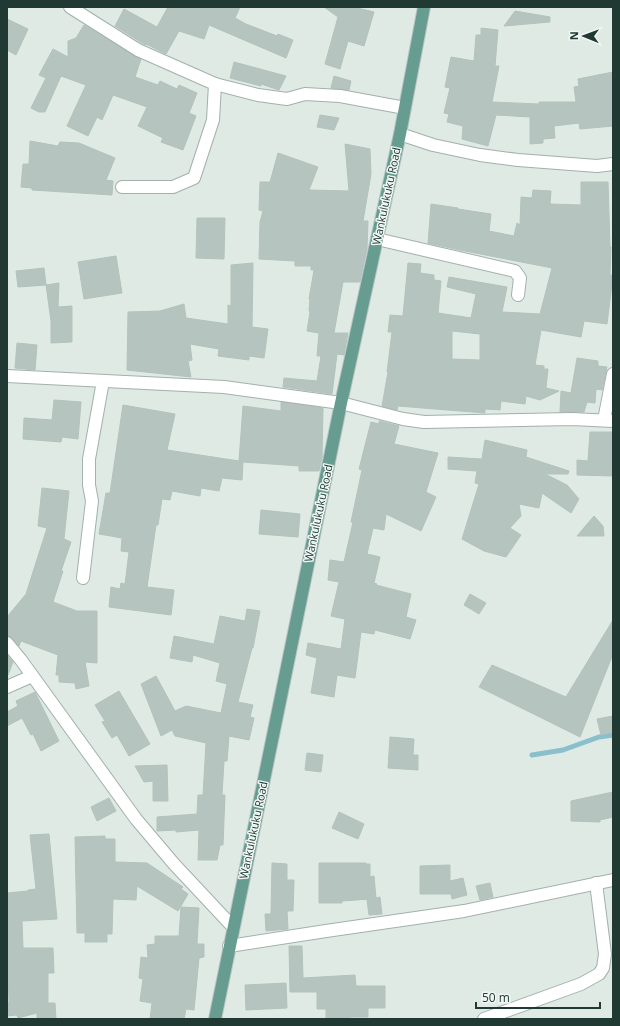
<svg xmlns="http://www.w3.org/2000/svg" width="620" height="1026" viewBox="0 0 620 1026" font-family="'Open Sans',sans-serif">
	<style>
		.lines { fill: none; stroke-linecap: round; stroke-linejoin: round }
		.stream { stroke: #89c0cc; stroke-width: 5 }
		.building { fill: #b5c4be; stroke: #b2c3bc; fill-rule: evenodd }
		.minor-casing { stroke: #a2b1ac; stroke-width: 14 }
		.major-casing { stroke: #bcc4c2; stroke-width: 14 }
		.minor { stroke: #fff; stroke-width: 12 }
		.major { stroke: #669d90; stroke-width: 12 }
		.labels { text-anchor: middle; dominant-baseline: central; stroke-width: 3; stroke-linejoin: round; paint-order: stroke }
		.street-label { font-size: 11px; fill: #213933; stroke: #eff6f3 }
	</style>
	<rect width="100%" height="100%" fill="#dfeae5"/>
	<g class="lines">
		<polyline class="stream" points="532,755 563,750 599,737 613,735"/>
	</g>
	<g class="building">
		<polygon points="168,7 240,7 235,18 246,24 277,36 278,34 293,40 286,58 209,25 204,39 179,31 166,54 146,44 146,45 142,43 115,26 124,9 157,27"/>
		<polygon points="324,7 353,7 374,12 364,46 348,41 340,69 325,64 338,17"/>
		<polygon points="515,11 550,17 550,22 504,26"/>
		<polygon points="7,19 28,29 16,55 7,50"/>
		<polygon points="84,25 141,59 135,77 158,85 160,81 177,89 179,85 197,93 189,113 196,116 183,150 161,142 163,138 138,126 147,107 113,95 102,120 97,117 88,136 67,126 86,85 61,76 45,112 39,112 31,108 46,78 39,75 53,49 68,57 68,41 76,38"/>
		<polygon points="481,28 498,30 495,66 499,66 492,102 539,104 539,102 576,102 574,87 579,86 578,79 613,72 613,126 580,129 579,123 554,126 555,138 543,139 543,143 530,144 530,117 496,115 488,146 462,139 463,126 447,122 449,114 444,113 450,88 445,87 451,57 474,61 476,35 481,35"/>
		<polygon points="234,62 286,76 279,90 261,84 261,86 230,78"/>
		<polygon points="334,76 351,81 349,90 331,88"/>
		<polygon points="320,115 339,118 334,130 317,127"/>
		<polygon points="30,141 58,146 60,142 79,143 115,158 106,180 113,181 112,195 32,190 32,188 21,187 23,164 29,164"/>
		<polygon points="345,144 370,149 371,174 363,221 368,221 367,249 360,282 343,282 334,333 348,333 344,355 337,354 332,394 283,387 284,378 317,381 321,356 317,356 319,333 307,331 310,312 309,311 310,299 309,299 314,270 311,270 311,266 295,266 295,261 259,259 260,222 263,211 259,210 260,182 270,182 278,153 318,167 309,190 349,191"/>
		<path d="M 581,182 L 608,182 L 610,247 L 611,247 L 610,275 L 613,275 L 613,276 L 607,324 L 584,321 L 581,337 L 541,330 L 535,365 L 544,366 L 544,369 L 548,369 L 546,388 L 559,391 L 540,400 L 526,396 L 525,404 L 501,401 L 500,410 L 485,409 L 485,413 L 398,406 L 397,410 L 382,406 L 388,372 L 387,372 L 392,332 L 388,332 L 390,315 L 403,316 L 408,263 L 421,264 L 420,273 L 434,275 L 434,280 L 441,281 L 438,313 L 471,318 L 476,294 L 447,287 L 449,277 L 507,287 L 502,312 L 540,314 L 552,268 L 460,250 L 428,243 L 431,204 L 458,208 L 458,209 L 491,214 L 489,231 L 514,236 L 517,223 L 520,225 L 521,197 L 532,198 L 533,190 L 551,191 L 550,204 L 581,205 ZM 452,331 L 480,334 L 480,360 L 452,359 Z"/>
		<polygon points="197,218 225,218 224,259 196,258"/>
		<polygon points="116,256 122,293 84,299 78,262"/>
		<polygon points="253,263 252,327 268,329 264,358 249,356 249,360 218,356 219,349 190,344 192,360 188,361 191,377 127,370 128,312 160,311 184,304 186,318 228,324 228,305 231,306 231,265"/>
		<polygon points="44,268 46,285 18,287 16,271"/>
		<polygon points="59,283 58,307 72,306 72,342 51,343 51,321 46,285"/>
		<polygon points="17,343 37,345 35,370 15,368"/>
		<polygon points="577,358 598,361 598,366 607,367 602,390 596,389 595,403 587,402 584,412 560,412 561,391 571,393"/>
		<polygon points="54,400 81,402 78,439 62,437 61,442 23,439 24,418 52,420"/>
		<polygon points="281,402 323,408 322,458 319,471 299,471 299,466 243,462 242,480 222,478 219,491 201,488 200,496 172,491 170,500 162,499 158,525 156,525 147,587 174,590 171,615 109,607 111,587 120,589 121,583 125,584 129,552 121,551 122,538 99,534 106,493 110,493 123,405 175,414 167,450 239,461 243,406 281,411"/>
		<polygon points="379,421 399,426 394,444 438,453 426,492 436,497 421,531 386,514 384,530 373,528 367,554 380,557 374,583 377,584 376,585 411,594 406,617 416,620 410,639 375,630 374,634 361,632 355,678 337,675 334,697 311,693 317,658 306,655 308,643 341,649 345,619 331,616 339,582 328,580 330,560 344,562 353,522 351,522 362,470 359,469 371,422 379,424"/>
		<polygon points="590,432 613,432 613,476 577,475 577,460 588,461"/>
		<polygon points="485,440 527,450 526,457 569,471 568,474 545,474 567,485 579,499 571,513 542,493 539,508 519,504 521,516 510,528 521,535 506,557 484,551 462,539 479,484 475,483 477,471 448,469 448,457 482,459"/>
		<polygon points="42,488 69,491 64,539 71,542 61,571 63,571 53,602 77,611 97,611 97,663 85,662 89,686 76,689 75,683 59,682 59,675 56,675 58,655 21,641 19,646 12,638 7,636 7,617 26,594 47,528 38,526"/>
		<polygon points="261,510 300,514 298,537 259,534"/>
		<polygon points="594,516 603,526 604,536 577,536"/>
		<polygon points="470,594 486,603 479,614 464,605"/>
		<polygon points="247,609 260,611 253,648 252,648 238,702 253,705 250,717 254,718 249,740 229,736 227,761 224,761 222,795 225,795 223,845 220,845 217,860 198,860 199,830 176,832 176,830 157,831 157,817 197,814 198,795 203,795 206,743 175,736 172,730 161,736 141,684 156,676 175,711 186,706 221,713 227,684 216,681 220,663 193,655 192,662 170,658 174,636 214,644 220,616 245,621"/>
		<polygon points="613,620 613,654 580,737 479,687 492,665 566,697"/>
		<polygon points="7,655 13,662 8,675 7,675"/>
		<polygon points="119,691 150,744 129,756 117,735 112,738 102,722 105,721 95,705"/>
		<polygon points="35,692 59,741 41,751 33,734 31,735 22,718 7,726 7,712 18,706 16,701"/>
		<polygon points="613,716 613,732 601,735 597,719"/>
		<polygon points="390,737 414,739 413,755 418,755 418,770 388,768"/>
		<polygon points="307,753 323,755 321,772 305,770"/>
		<polygon points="167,765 168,801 153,801 153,781 144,782 135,766"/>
		<polygon points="613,792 613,817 600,820 600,822 571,821 571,801"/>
		<polygon points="109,798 116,811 97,821 91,807"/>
		<polygon points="339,812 364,824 358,839 332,828"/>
		<polygon points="49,834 57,919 22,921 23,948 53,948 54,973 48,973 48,1003 55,1003 56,1019 37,1019 37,1013 18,1018 17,1015 7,1016 7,1003 9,1003 8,974 7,974 7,893 28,891 28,890 36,889 30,835"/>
		<polygon points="105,836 105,839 115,839 115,862 147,863 183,887 181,889 188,894 178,911 137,886 136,900 113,899 112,934 107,934 107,942 85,942 85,933 77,933 75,837"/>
		<polygon points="272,863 287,864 287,880 294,880 293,911 287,911 288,929 266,931 265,914 271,914"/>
		<polygon points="319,863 366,863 366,864 370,864 370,877 374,876 376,898 380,897 382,914 369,915 367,900 370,899 342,901 342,903 319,903"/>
		<polygon points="450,865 450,881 463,878 467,895 452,899 451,894 420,894 420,866"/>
		<polygon points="490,883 493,897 480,900 476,886"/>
		<polygon points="181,907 199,908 197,944 204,944 204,957 199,958 194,1010 186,1009 184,1019 150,1019 152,1003 140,1001 143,979 139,978 141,957 148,958 147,945 155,944 155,936 179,936"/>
		<polygon points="289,946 302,946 303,978 355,975 356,986 385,986 385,1008 368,1008 368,1017 350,1017 350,1019 326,1019 326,1009 317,1009 317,992 290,992"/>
		<polygon points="286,983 287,1008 246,1010 245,985"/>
	</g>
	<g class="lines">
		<g class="minor-casing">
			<g id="minor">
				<polyline points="70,7 138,50 215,84 213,120 194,178 173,187 122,187"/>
				<polyline points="215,84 258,95 287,99 305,94 340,96 405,108"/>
				<polyline points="400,134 433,145 480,155 518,160 597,166 613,164"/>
				<polyline points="377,239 515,271 520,278 518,295"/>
				<polyline points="7,376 224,387 341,403 403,419 424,422 572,419 613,421"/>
				<polyline points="604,420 613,374"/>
				<polyline points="83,578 92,501 89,485 89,459 103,381"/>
				<polyline points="7,643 21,660 136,819 174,864 233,927"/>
				<polyline points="7,687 32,676"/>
				<polyline points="229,946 326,931 464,911 613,880"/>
				<polyline points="484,1019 581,984 599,974 603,968 605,954 596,883"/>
			</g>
		</g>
		<g class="major-casing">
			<polyline id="major" points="215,1019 341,403 400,134 424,7"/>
		</g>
		<use href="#minor" class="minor"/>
		<use href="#major" class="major"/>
	</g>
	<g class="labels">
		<g class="street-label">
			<text transform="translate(386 196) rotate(-78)">Wankulukuku Road</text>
			<text transform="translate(318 513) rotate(-78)">Wankulukuku Road</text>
			<text transform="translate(253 830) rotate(-78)">Wankulukuku Road</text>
		</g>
	</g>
	<rect width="620" height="1026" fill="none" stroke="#213933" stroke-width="16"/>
	<g transform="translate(584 36) rotate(271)" stroke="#eff6f3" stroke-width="3" paint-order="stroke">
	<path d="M0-3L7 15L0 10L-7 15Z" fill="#213933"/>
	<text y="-6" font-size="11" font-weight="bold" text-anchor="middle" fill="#213933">N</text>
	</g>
	<path d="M476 1002v6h124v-6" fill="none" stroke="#213933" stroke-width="2"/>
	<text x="482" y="1002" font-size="12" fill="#213933" stroke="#eff6f3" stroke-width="3" paint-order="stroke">50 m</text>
</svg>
